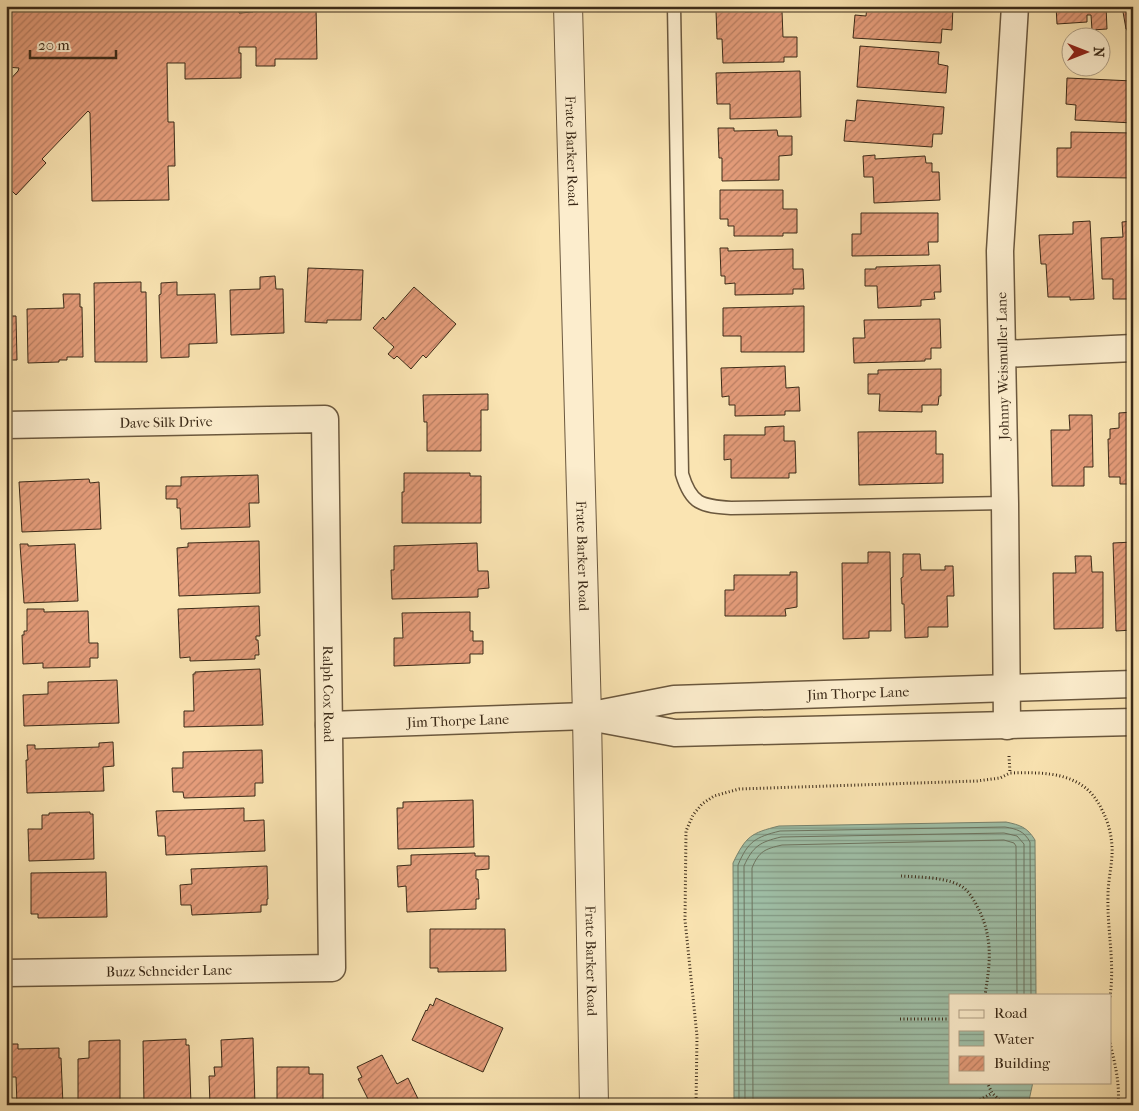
<svg xmlns="http://www.w3.org/2000/svg" width="1139" height="1111" viewBox="0 0 1139 1111" font-family="'IM FELL French Canon',serif">
	<style>
		.water { fill: url(#water-rules); stroke: #77836e }
		.lines { fill: none; stroke-linecap: round; stroke-linejoin: round }
		.shore { stroke: #6d7460; stroke-width: 1 }
		.building { fill: url(#building-hatch); stroke: #3b2a18 }
		.service-casing { stroke: #6b583e; stroke-width: 15 }
		.minor-casing { stroke: #6b583e; stroke-width: 29 }
		.tertiary-casing { stroke: #6b583e; stroke-width: 30 }
		.path { stroke: #3b2a18; stroke-width: 3; stroke-dasharray: 1 2.5; stroke-linecap: butt }
		.service { stroke: #fcedcd; stroke-width: 12 }
		.minor { stroke: #fcedcd; stroke-width: 26 }
		.tertiary { stroke: #fcedcd; stroke-width: 28 }
		.labels { text-anchor: middle; dominant-baseline: central; stroke-width: 4; stroke-linejoin: round; paint-order: stroke }
		.street-label { font-size: 14px; fill: #3b2a18; stroke: #fcedcd }
	</style>
	<defs>
		<pattern id="water-rules" width="6" height="5" patternUnits="userSpaceOnUse" patternTransform="scale(1.25)"><rect width="6" height="5" fill="#9fbfa7"/><path d="M0 2.5h6" fill="none" stroke="#839b87"/></pattern>
		<pattern id="building-hatch" width="6" height="6" patternUnits="userSpaceOnUse" patternTransform="scale(1.25)"><rect width="6" height="6" fill="#e49c7a"/><path d="M-1 1l2-2M0 6l6-6M5 7l2-2" fill="none" stroke="#ba7f63"/></pattern>
	</defs>
	<rect width="100%" height="100%" fill="#fae4b2"/>
	<filter id="stains"><feTurbulence type="fractalNoise" baseFrequency=".004" numOctaves="4"/><feColorMatrix values="0 0 0 0 .2 0 0 0 0 .09 0 0 0 0 .02 0 0 0 .5 -.17"/></filter>
	<radialGradient id="worn" r=".72"><stop offset=".6" stop-color="#630" stop-opacity="0"/><stop offset="1" stop-color="#630" stop-opacity=".3"/></radialGradient>
	<path class="water" d="M 1006,822 C 1020,825 1027,827 1035,840 L 1036,995 L 950,995 L 950,1082 L 1033,1082 L 1028,1105 L 734,1105 L 733,863 C 746,836 751,833 779,826 Z"/>
	<g class="lines">
		<g class="shore">
			<path d="M 739,1105 L 738,865 C 748,841 756,837 780,831 L 1005,827 C 1017,829 1024,831 1030,842 L 1031,995"/>
			<path d="M 745,1105 L 744,866 C 753,846 760,842 781,837 L 1004,833 L 1017,836 L 1024,844 L 1024,995"/>
			<path d="M 753,1105 L 752,868 C 759,851 765,849 782,845 L 1004,840 L 1014,843 L 1016,846 L 1017,995"/>
		</g>
	</g>
	<g class="building">
		<polygon points="6,6 239,6 239,13 253,12 253,6 316,6 317,59 275,59 275,66 256,66 256,47 239,47 239,53 241,53 241,78 185,79 185,63 167,63 168,122 174,122 175,166 168,166 169,200 92,201 90,113 88,111 42,159 46,163 16,195 12,191 6,197 6,84 18,71 19,68 6,67"/>
		<polygon points="867,6 953,6 952,30 942,29 941,43 853,38 855,15 866,16"/>
		<polygon points="1056,6 1106,6 1107,29 1092,30 1091,15 1087,15 1087,22 1057,24"/>
		<polygon points="1122,6 1133,6 1133,33 1128,34 1127,29 1126,29"/>
		<polygon points="745,10 745,12 782,11 783,37 797,37 797,57 784,57 784,62 723,63 722,39 717,39 716,11"/>
		<polygon points="860,46 939,52 938,64 948,66 946,93 857,87"/>
		<polygon points="800,71 801,117 730,119 730,104 717,104 716,73"/>
		<polygon points="1067,78 1133,81 1133,123 1075,120 1076,105 1066,104"/>
		<polygon points="857,100 944,107 942,134 933,134 932,147 844,141 846,120 855,121"/>
		<polygon points="718,128 734,128 734,131 777,130 778,136 792,136 792,155 779,156 779,180 722,181 722,158 719,158"/>
		<polygon points="1071,132 1133,133 1133,178 1057,177 1057,148 1071,148"/>
		<polygon points="875,155 875,159 925,156 926,163 932,163 932,172 939,172 940,200 874,203 873,177 864,177 863,156"/>
		<polygon points="720,190 783,190 783,209 797,209 797,233 783,233 783,236 734,236 734,226 728,226 728,219 720,219"/>
		<polygon points="861,213 938,213 938,242 928,242 929,255 852,256 852,234 861,234"/>
		<polygon points="1090,221 1094,299 1070,300 1070,297 1048,297 1046,264 1041,264 1039,235 1073,234 1073,222"/>
		<polygon points="1133,221 1133,299 1113,299 1113,279 1102,279 1101,238 1123,237 1122,222"/>
		<polygon points="720,248 728,248 728,251 793,249 793,269 803,269 804,289 793,289 793,294 735,295 735,283 725,284 725,276 721,276"/>
		<polygon points="940,265 941,292 934,292 935,299 921,300 921,306 878,308 877,286 865,286 865,269 876,269 876,267"/>
		<polygon points="308,268 363,270 361,320 327,320 327,323 305,322"/>
		<polygon points="275,276 276,289 283,289 284,333 231,335 230,290 260,289 260,277"/>
		<polygon points="141,282 141,292 146,292 147,362 95,362 94,283"/>
		<polygon points="177,282 177,295 215,294 217,343 189,344 189,357 161,358 159,295 161,294 161,283"/>
		<polygon points="414,287 456,324 426,358 423,355 411,369 397,356 394,359 388,354 394,347 373,328 383,317 385,320"/>
		<polygon points="63,294 80,294 80,307 82,307 83,357 67,357 67,360 59,360 59,362 28,363 27,309 64,308"/>
		<polygon points="804,306 804,352 741,352 741,336 723,336 723,308"/>
		<polygon points="6,316 16,316 17,360 6,360"/>
		<polygon points="940,319 941,348 931,348 931,359 925,359 925,361 854,363 853,338 865,338 864,320"/>
		<polygon points="785,366 786,388 799,387 800,411 785,411 785,415 735,416 735,405 729,405 729,396 722,397 721,368"/>
		<polygon points="941,369 941,396 939,396 938,405 922,405 922,412 879,411 880,394 868,394 868,374 878,374 878,370"/>
		<polygon points="488,394 488,410 481,410 481,451 427,451 427,422 424,422 423,395"/>
		<polygon points="1133,412 1133,484 1120,484 1120,477 1109,477 1108,439 1110,439 1110,429 1119,428 1119,413"/>
		<polygon points="1069,415 1092,415 1093,467 1084,467 1084,486 1052,486 1051,430 1070,430"/>
		<polygon points="784,426 784,441 795,441 796,473 789,473 789,478 731,478 731,459 724,460 724,435 765,435 765,427"/>
		<polygon points="936,431 936,454 943,454 943,483 859,485 858,432"/>
		<polygon points="404,473 470,473 470,476 481,476 481,523 402,523 402,492 404,492"/>
		<polygon points="258,475 259,503 249,503 250,527 181,529 180,508 177,508 177,499 166,499 166,486 181,486 181,477"/>
		<polygon points="89,479 90,483 99,482 101,529 22,532 19,482"/>
		<polygon points="259,541 260,593 179,596 177,548 188,547 188,543"/>
		<polygon points="1133,542 1133,630 1116,631 1113,543"/>
		<polygon points="477,543 478,571 488,571 489,588 478,589 478,597 392,599 391,570 394,570 394,546"/>
		<polygon points="20,544 28,544 28,546 75,544 78,601 24,603"/>
		<polygon points="868,552 890,552 891,631 869,631 869,638 843,639 842,563 868,563"/>
		<polygon points="903,554 920,554 921,570 945,570 945,566 953,566 954,596 947,596 948,627 928,627 928,637 905,638 904,604 902,604 901,578 903,577"/>
		<polygon points="1075,556 1091,556 1092,572 1103,572 1103,628 1054,629 1053,573 1076,573"/>
		<polygon points="790,572 797,572 797,607 785,609 786,616 725,616 725,590 734,590 734,575 790,575"/>
		<polygon points="259,606 260,636 256,636 256,640 258,640 259,655 255,655 255,659 190,661 190,657 180,658 178,609"/>
		<polygon points="27,609 44,609 44,612 88,611 89,643 98,643 98,658 90,658 90,667 43,668 43,663 23,664 22,635 24,635 24,631 27,631"/>
		<polygon points="470,612 470,631 473,631 473,641 483,641 483,654 470,654 470,663 394,666 394,638 403,638 402,613"/>
		<polygon points="260,669 263,725 184,727 184,711 194,711 193,674 195,674 195,672"/>
		<polygon points="117,680 119,723 24,726 23,695 48,694 48,682"/>
		<polygon points="113,742 114,766 103,767 104,791 27,793 26,760 28,760 27,745 35,745 35,749 99,747 99,743"/>
		<polygon points="262,750 263,783 255,783 255,796 184,798 183,792 173,792 172,768 183,768 183,752"/>
		<polygon points="473,800 474,847 398,849 397,808 403,808 403,802"/>
		<polygon points="244,808 244,821 264,820 265,851 166,855 165,836 158,836 156,811"/>
		<polygon points="90,812 90,814 93,814 94,859 29,861 28,829 42,829 42,815 49,815 49,813"/>
		<polygon points="475,853 475,856 489,856 489,869 476,870 476,879 478,879 479,899 476,899 476,909 407,912 406,886 398,887 397,866 411,865 411,855"/>
		<polygon points="267,866 268,899 267,899 267,905 261,905 261,912 192,915 191,905 181,905 180,885 192,884 191,869"/>
		<polygon points="106,872 107,917 38,918 38,914 31,914 31,873"/>
		<polygon points="430,929 505,929 506,971 438,972 438,968 430,968"/>
		<polygon points="436,998 503,1028 483,1072 412,1040 426,1010 427,1011 430,1004 433,1006"/>
		<polygon points="253,1038 255,1105 210,1105 209,1076 215,1076 214,1067 222,1067 221,1040"/>
		<polygon points="186,1039 186,1045 189,1045 191,1105 144,1105 143,1041"/>
		<polygon points="120,1040 120,1105 78,1105 78,1059 89,1058 89,1041"/>
		<polygon points="8,1044 18,1044 18,1049 59,1048 59,1058 61,1058 63,1105 17,1105 16,1077 9,1077"/>
		<polygon points="382,1055 397,1084 408,1078 421,1105 371,1105 358,1079 362,1077 357,1067"/>
		<polygon points="277,1067 309,1067 309,1074 323,1074 323,1105 277,1105"/>
	</g>
	<g class="lines">
		<g class="service-casing">
			<path id="service" d="M 674,6 L 682,474 C 691,504 701,506 731,508 L 1005,503"/>
		</g>
		<g class="minor-casing">
			<g id="minor">
				<polyline points="1003,354 1133,348"/>
				<path id="s1" d="M 6,425 L 325,419 L 332,968 L 6,973"/>
				<polyline points="600,719 675,733 1133,722"/>
				<path id="s2" d="M 329,725 L 587,716 L 674,699 L 1133,684"/>
				<polyline points="1007,726 1005,503 1000,251 1015,6"/>
			</g>
		</g>
		<g class="tertiary-casing">
			<g id="tertiary">
				<path id="s3" d="M 568,6 L 587,716 L 594,1105"/>
			</g>
		</g>
		<g class="path">
			<path d="M 1009,756 L 1010,773 C 1047,772 1085,772 1102,810 C 1108,821 1111,833 1112,846 C 1113,862 1108,879 1108,895 C 1107,931 1115,961 1110,997"/>
			<path d="M 901,876 C 918,877 952,877 965,889 C 971,894 976,904 980,912 C 993,941 990,964 985,995"/>
			<polyline points="900,1019 950,1019"/>
			<path d="M 1110,1043 C 1115,1064 1120,1083 1118,1105"/>
			<polyline points="987,1082 992,1093 1005,1105"/>
			<polyline points="696,1105 697,1036 685,920 686,831 693,815 702,804 714,796 739,789 977,781 1000,778 1010,773"/>
			<polyline points="971,1105 992,1093"/>
		</g>
		<use href="#service" class="service"/>
		<use href="#minor" class="minor"/>
		<use href="#tertiary" class="tertiary"/>
	</g>
	<g class="labels">
		<g class="street-label">
			<text stroke="none"><textPath href="#s3" startOffset="145">Frate Barker Road</textPath></text>
			<text transform="translate(1003 366) rotate(-91)">Johnny Weismuller Lane</text>
			<text stroke="none"><textPath href="#s1" startOffset="160">Dave Silk Drive</textPath></text>
			<text stroke="none"><textPath href="#s3" startOffset="550">Frate Barker Road</textPath></text>
			<text stroke="none"><textPath href="#s1" startOffset="594">Ralph Cox Road</textPath></text>
			<text stroke="none"><textPath href="#s2" startOffset="531">Jim Thorpe Lane</textPath></text>
			<text stroke="none"><textPath href="#s2" startOffset="129">Jim Thorpe Lane</textPath></text>
			<text stroke="none"><textPath href="#s3" startOffset="955">Frate Barker Road</textPath></text>
			<text transform="translate(169 971) rotate(-1)">Buzz Schneider Lane</text>
		</g>
	</g>
	<rect width="1139" height="1111" fill="none" stroke="#fae4b2" stroke-width="25"/>
	<rect x="8" y="8" width="1124" height="1096" fill="none" stroke="#3b2a18" stroke-width="2.5"/>
	<rect x="12" y="12" width="1114" height="1086" fill="none" stroke="#3b2a18"/>
	<rect x="949" y="994" width="162" height="90" fill="#fcedcd" stroke="#af9f85"/>
	<rect x="959" y="1010" width="25" height="8" fill="#fcedcd" stroke="#af9f85"/>
	<text x="994" y="1018" font-size="15" fill="#3b2a18">Road</text>
	<rect x="959" y="1031" width="25" height="15" fill="url(#water-rules)" stroke="#af9f85"/>
	<text x="994" y="1044" font-size="15" fill="#3b2a18">Water</text>
	<rect x="959" y="1056" width="25" height="15" fill="url(#building-hatch)" stroke="#af9f85"/>
	<text x="994" y="1068" font-size="15" fill="#3b2a18">Building</text>
	<g transform="translate(1086 52) rotate(90)"><circle r="24" fill="#fcedcd" stroke="#af9f85"/>
	<path d="M0-4L9 19L0 12L-9 19Z" fill="#8f2418"/>
	<text y="-8" font-size="14" font-weight="bold" text-anchor="middle" fill="#3b2a18">N</text>
	</g>
	<path d="M30 50v8h86v-8" fill="none" stroke="#3b2a18" stroke-width="2.5"/>
	<text x="38" y="50" font-size="15" fill="#3b2a18" stroke="#fcedcd" stroke-width="4" paint-order="stroke">20 m</text>
	<rect width="100%" height="100%" filter="url(#stains)"/>
	<rect width="100%" height="100%" fill="url(#worn)"/>
</svg>
